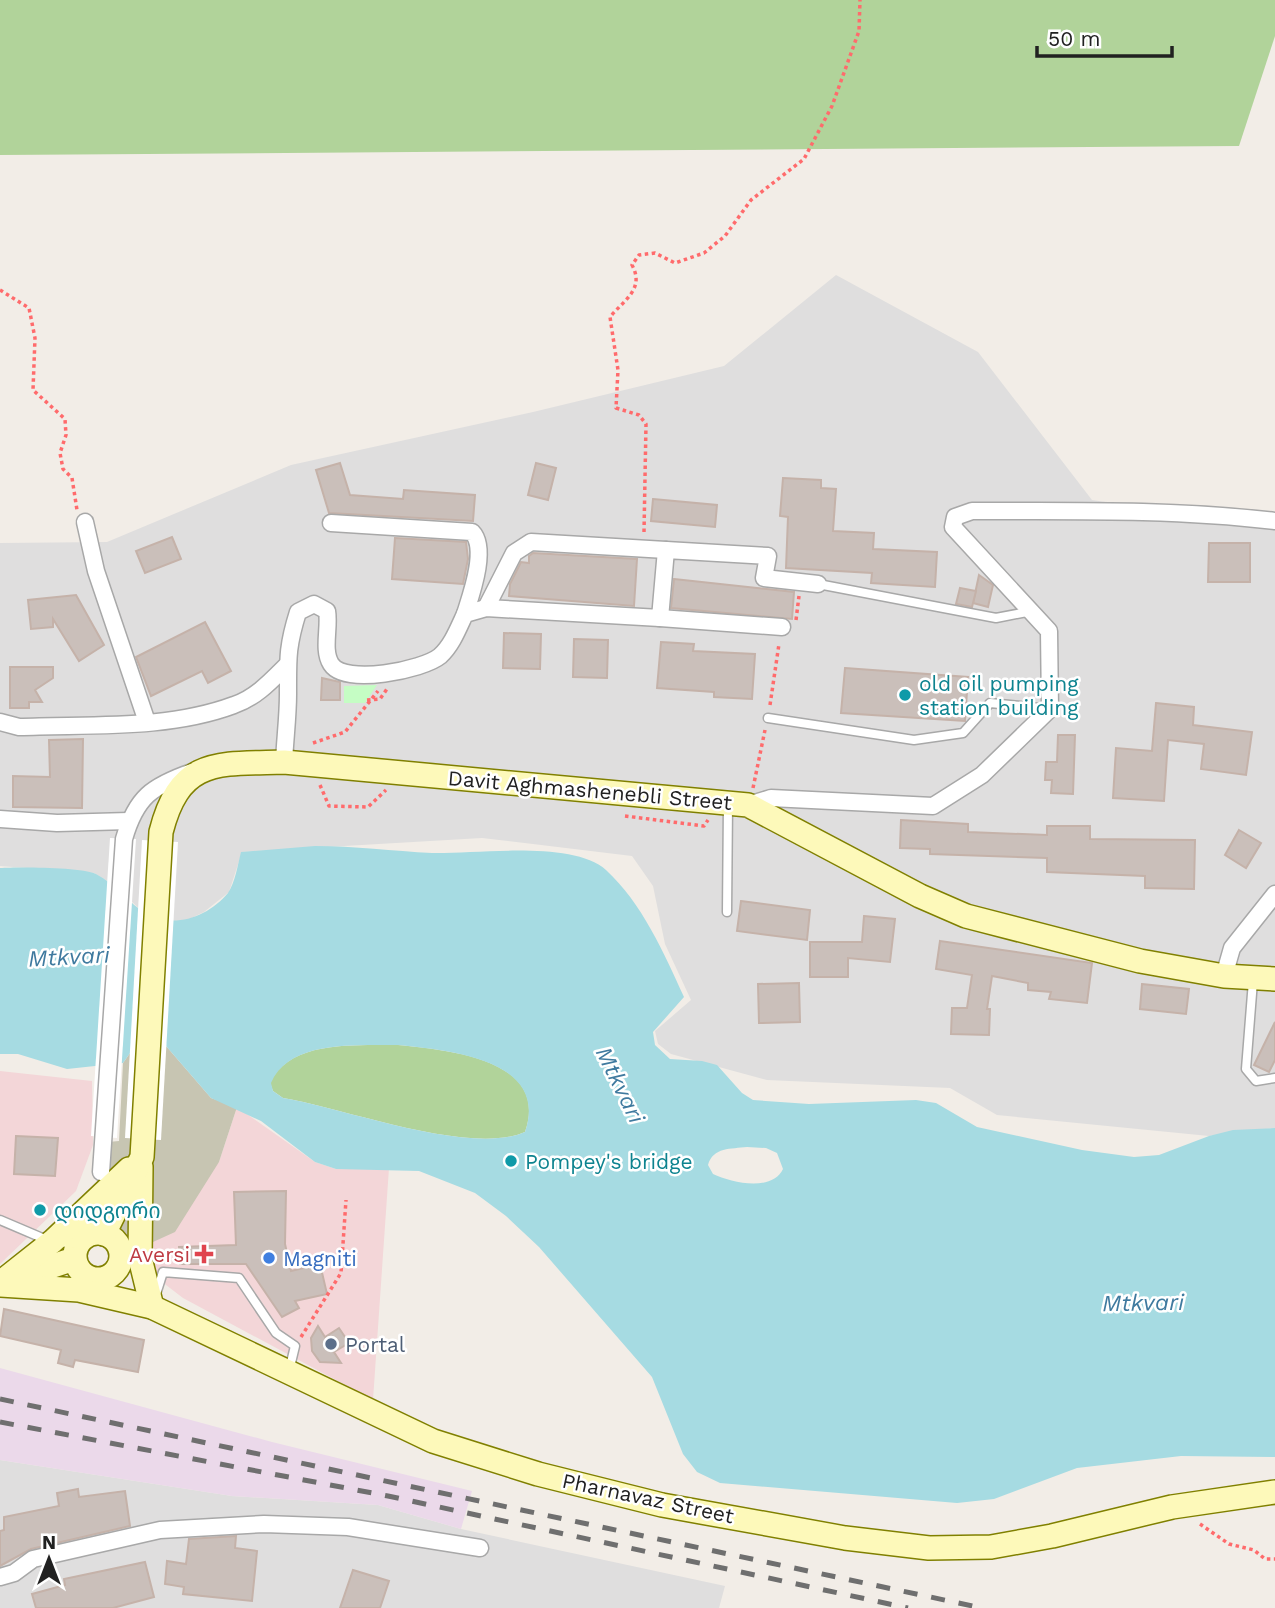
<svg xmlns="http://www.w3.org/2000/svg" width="1275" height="1608" viewBox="0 0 1275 1608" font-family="'Work Sans','Noto Sans Georgian',sans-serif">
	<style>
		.residential { fill: #dfdede }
		.commercial { fill: #f3d6d8 }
		.industrial { fill: #ebd9ea }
		.construction { fill: #c7c5b2 }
		.forest { fill: #b1d39a }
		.park { fill: #c5fdc4 }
		.water { fill: #a6dbe2; fill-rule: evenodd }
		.pier { fill: #fff }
		.building { fill: #cabfba; stroke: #c5b2a9; stroke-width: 2 }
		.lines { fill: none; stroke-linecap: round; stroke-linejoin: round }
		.lane-casing { stroke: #a8a8a8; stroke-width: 11 }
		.street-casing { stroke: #a8a8a8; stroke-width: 19 }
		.secondary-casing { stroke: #808000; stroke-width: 26 }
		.path { stroke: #ff6b6c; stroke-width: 3.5; stroke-dasharray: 3.5 3.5; stroke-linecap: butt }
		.lane { stroke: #fff; stroke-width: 8 }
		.street { stroke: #fff; stroke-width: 16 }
		.secondary { stroke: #fdf9ba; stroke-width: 23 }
		.rail { stroke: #6f6f6f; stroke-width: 5; stroke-dasharray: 14 14; stroke-linecap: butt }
		.culture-dot { fill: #0f9aa8; stroke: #fff; stroke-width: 2.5 }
		.health-dot { fill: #e0444e; stroke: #fff; stroke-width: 2.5 }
		.shop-dot { fill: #3f7fe0; stroke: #fff; stroke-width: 2.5 }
		.service-dot { fill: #5c6f8a; stroke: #fff; stroke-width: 2.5 }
		.labels { text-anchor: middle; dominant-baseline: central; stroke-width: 5; stroke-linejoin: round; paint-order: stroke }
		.culture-label { font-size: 21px; fill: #0d838f; stroke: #fff; text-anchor: start }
		.street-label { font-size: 21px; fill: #212121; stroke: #fff }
		.health-label { font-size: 21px; fill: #be3a42; stroke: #fff; text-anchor: end }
		.shop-label { font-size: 21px; fill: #366cbe; stroke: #fff; text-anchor: start }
		.service-label { font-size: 21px; fill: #4e5e75; stroke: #fff; text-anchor: start }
		.water-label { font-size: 23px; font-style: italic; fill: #3f7a9f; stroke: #fff }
	</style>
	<rect width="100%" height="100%" fill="#f2ede7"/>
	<g class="residential">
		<polygon points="836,275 978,352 1092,500 1275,527 1275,1128 1209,1136 997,1115 950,1088 767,1080 671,1054 658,1044 655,1031 691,1000 665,944 653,886 632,856 482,838 242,852 229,892 204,912 183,922 165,922 144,913 114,885 94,873 0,866 0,543 107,542 291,465 533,412 724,366"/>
		<polygon points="0,1460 232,1496 378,1505 461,1529 725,1586 719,1608 0,1608"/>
	</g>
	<g class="commercial">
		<polygon points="0,1071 92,1081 93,1145 76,1191 0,1264"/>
		<polygon points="237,1107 315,1162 336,1169 389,1168 373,1400 183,1298 136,1262 131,1252 219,1162"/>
	</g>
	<polygon class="industrial" points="0,1368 272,1442 472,1491 461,1529 378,1505 232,1496 0,1460"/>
	<polygon class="construction" points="135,1046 166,1046 211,1098 237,1107 219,1162 175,1232 131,1252 116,1224 108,1142 119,1141 123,1063"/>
	<g class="forest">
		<polygon points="0,0 1275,0 1275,36 1239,146 0,155"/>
		<path d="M 398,1045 C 445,1050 551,1058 525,1132 C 470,1156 344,1108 283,1098 L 273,1091 L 270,1083 C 290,1039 358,1046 398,1045 Z"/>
	</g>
	<polygon class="park" points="377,685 365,703 344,703 344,686"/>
	<path class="water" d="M 315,846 C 354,846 393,851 432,853 C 475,854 573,840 606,870 C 642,903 664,953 684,997 L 653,1032 L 655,1045 L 670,1059 L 702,1061 L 717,1065 L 742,1093 L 753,1100 L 809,1104 L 916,1100 L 936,1103 L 977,1127 L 1082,1150 L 1134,1157 L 1159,1155 L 1209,1136 L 1233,1130 L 1275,1128 L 1275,1457 L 1181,1456 L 1077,1468 L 994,1499 L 957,1503 L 720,1483 L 697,1472 L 683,1454 L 652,1377 L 539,1247 L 506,1216 L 475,1193 L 419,1171 L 336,1169 L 315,1162 L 261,1121 L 211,1098 L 166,1046 L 135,1046 L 123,1063 L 67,1069 L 18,1054 L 0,1054 L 0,868 C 19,867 81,867 96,874 C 116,884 129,904 147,914 C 174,929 208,917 228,893 C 235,883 238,864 241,852 ZM 398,1045 C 445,1050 550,1058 525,1132 C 470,1156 344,1108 283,1098 L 273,1091 L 271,1083 C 290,1039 358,1046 398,1045 ZM 747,1147 L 766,1148 L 777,1153 L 783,1169 C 772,1192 732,1183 713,1174 L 708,1165 C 713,1147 731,1149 747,1147 Z"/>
	<g class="pier">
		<polygon points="110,838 136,839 117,1138 91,1136"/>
		<polygon points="142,840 178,842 161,1140 125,1138"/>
	</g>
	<g class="building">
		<polygon points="340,463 350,495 403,499 404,490 475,495 473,521 329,513 316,470"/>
		<polygon points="536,463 556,468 548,500 528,495"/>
		<polygon points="783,478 821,480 821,488 836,489 833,531 874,533 873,549 937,552 935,587 871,583 872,573 786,568 788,517 780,516"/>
		<polygon points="653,499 717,505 715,527 651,521"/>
		<polygon points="172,537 181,559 145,573 136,551"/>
		<polygon points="395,538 466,542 468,559 463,584 392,579"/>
		<polygon points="1209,543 1250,543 1250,582 1208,582"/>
		<polygon points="533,553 637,559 634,606 509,596 510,584 521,562 529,563 529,556"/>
		<polygon points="979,575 993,585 988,607 973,603"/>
		<polygon points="674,579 794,592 792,619 671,608"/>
		<polygon points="960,588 976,591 972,607 956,604"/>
		<polygon points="76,595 104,645 79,661 53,619 53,627 31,629 28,600"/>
		<polygon points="205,622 231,671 208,683 202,671 151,696 136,657"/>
		<polygon points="504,633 541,634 540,669 503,668"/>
		<polygon points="574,639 608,640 607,678 573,677"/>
		<polygon points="661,642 694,644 693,651 755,654 752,699 714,697 714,692 657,688"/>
		<polygon points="10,667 53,667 53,678 35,690 42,702 29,702 29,708 10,708"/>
		<polygon points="845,668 968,677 965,721 841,713"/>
		<polygon points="322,678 340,682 340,700 321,700"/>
		<polygon points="1156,703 1194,707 1193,725 1252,732 1246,775 1201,769 1204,744 1168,740 1164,801 1113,798 1116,748 1152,751"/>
		<polygon points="1058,735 1075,735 1073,794 1051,793 1052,780 1045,780 1046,762 1057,762"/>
		<polygon points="83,739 82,808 13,807 13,776 50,777 49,740"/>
		<polygon points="901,820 968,824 968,832 1047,835 1047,826 1090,826 1090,839 1195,840 1194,889 1145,888 1145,876 1047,872 1047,858 930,854 930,849 900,848"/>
		<polygon points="1239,830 1261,843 1246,868 1225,855"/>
		<polygon points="741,901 810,910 807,940 737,931"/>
		<polygon points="864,916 895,919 890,962 848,958 848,977 810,977 810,942 862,942"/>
		<polygon points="940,941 1092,963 1087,1003 1049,999 1051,992 1028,990 1028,983 992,976 987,1009 990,1009 989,1035 951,1034 952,1008 967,1008 972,975 936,969"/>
		<polygon points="799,983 800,1022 759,1023 758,984"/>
		<polygon points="1142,984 1189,989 1186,1014 1140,1009"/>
		<polygon points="1275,1022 1275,1060 1269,1072 1254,1065"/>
		<polygon points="16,1136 58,1138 55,1176 14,1174"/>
		<polygon points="286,1191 285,1244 291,1271 320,1264 327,1294 295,1301 299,1308 282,1317 246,1264 180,1264 179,1247 236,1245 234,1192"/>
		<polygon points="4,1309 144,1340 138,1372 75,1360 73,1367 58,1363 61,1350 0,1336"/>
		<polygon points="318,1326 325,1337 339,1328 349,1343 334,1352 341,1363 320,1362 312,1351 311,1338"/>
		<polygon points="78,1489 79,1497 125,1491 130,1526 31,1549 0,1566 0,1531 4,1530 4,1517 59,1506 57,1493"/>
		<polygon points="236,1536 235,1548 257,1551 252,1601 183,1594 184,1587 165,1584 167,1561 186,1564 189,1539"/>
		<polygon points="145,1562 154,1597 113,1608 36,1608 32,1594 65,1585 64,1579"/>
		<polygon points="353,1570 389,1581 380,1608 340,1608"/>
	</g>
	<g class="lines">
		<g class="lane-casing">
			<g id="lane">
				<polyline points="818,584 996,618 1032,611"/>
				<polyline points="768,718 914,740 963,733 990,703 1049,709"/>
				<polyline points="727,912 728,804"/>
				<polyline points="1253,981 1246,1069 1256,1081 1275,1078"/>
				<polyline points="0,1220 47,1240"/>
				<polyline points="60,1242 78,1244"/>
				<polyline points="156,1294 163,1272 239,1278 276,1333 295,1346 289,1371"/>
			</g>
		</g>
		<g class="street-casing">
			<g id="street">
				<polyline points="85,522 96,571 147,722"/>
				<path d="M 331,523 L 472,532 C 488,548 471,595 465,614"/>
				<polyline points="486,608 514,553 531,542 666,550"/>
				<polyline points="660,618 782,627"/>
				<path d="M 0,722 L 19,727 C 90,724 167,730 234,705 C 255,698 270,682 286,666"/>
				<path d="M 284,762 C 285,739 288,717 288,694 C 288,659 287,647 298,612 L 314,604 L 327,611 C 330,627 322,650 331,664 C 345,686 423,670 440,656 C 452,645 458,629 465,614 L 486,608 L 660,618 L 666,550 L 768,556 L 764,578 L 818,584"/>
				<path d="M 748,805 L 771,798 L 933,806 L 982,775 L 1050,709 L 1049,631 L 953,527 L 955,517 L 972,511 C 1074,511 1174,509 1275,521"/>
				<polyline points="0,819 57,823 129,821"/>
				<polyline points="1224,976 1232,948 1275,894"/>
				<path d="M 101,1172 L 124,839 C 136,797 152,786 192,772"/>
				<polyline points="0,1577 14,1573 33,1559 160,1530 264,1524 348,1527 480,1548"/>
			</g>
		</g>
		<g class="secondary-casing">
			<g id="secondary">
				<polyline points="141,1167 140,1258 152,1307"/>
				<circle cx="98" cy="1256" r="23"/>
				<path d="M 104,1234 L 142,1157 L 161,832 C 180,757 218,764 284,762 L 748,805 L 920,896 L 966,916 L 1140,961 L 1224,976 L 1275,979"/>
				<polyline points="14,1279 74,1259"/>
				<polyline points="0,1283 53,1241 129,1169"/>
				<polyline points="0,1285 79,1290 152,1307 433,1441 538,1474 662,1505 845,1538 929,1548 991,1547 1052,1536 1172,1507 1275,1492"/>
			</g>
		</g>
		<g class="path">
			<polyline points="0,290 29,308 35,338 33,390 65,419 66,435 60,453 63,469 72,478 77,510"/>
			<path d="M 644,532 L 646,424 L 639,415 L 616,408 L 618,370 L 610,317 C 624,300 645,289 632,265 L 639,255 L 655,253 L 675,263 L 704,253 L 725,236 L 751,200 L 804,159 L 832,106 L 859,31 L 860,0"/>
			<polyline points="796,620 799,596"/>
			<polyline points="367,700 380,699 387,689"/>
			<polyline points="770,705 779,644"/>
			<polyline points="313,743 345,732 378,691"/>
			<polyline points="320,785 329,806 368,807 386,790"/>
			<polyline points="753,788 765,730"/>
			<polyline points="625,816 704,826 708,820"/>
			<polyline points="301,1337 341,1273 346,1200"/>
			<polyline points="1200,1524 1229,1544 1254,1550 1265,1559 1275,1559"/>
		</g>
		<use href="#lane" class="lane"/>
		<use href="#street" class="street"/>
		<use href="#secondary" class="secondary"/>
		<g class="rail">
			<polyline points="0,1399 982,1608"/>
			<polyline points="0,1422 388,1496 908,1608"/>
		</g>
	</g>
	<g class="culture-dot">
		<circle cx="905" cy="695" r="7"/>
		<circle cx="511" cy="1161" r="7"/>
		<circle cx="40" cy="1210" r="7"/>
	</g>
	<path class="health-dot" d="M200.5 1243.5h7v7h7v7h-7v7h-7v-7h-7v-7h7z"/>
	<circle class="shop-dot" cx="269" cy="1258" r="7"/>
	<circle class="service-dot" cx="331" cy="1344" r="7"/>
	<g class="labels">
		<g class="culture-label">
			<text x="919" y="683">old oil pumping<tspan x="919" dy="24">station building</tspan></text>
			<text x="525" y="1161">Pompey's bridge</text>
			<text x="54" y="1210">დიდგორი</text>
		</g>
		<g class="street-label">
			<text transform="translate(590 790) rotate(5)">Davit Aghmashenebli Street</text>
			<text transform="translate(648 1498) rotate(12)">Pharnavaz Street</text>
		</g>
		<g class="health-label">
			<text x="190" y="1254">Aversi</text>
		</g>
		<g class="shop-label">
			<text x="283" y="1258">Magniti</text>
		</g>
		<g class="service-label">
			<text x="345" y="1344">Portal</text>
		</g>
		<g class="water-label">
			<text transform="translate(69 957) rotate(-3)">Mtkvari</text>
			<text transform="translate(620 1085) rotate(64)">Mtkvari</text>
			<text transform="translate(1143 1303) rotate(-1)">Mtkvari</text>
		</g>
	</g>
	<g transform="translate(49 1559)" stroke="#ffffff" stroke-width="5" paint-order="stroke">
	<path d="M0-5L12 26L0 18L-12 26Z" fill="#212121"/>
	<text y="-10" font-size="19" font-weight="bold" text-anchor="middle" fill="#212121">N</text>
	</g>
	<path d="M1037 46v10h135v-10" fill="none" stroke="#212121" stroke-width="3.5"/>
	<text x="1048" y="46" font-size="21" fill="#212121" stroke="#ffffff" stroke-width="5" paint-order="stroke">50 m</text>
</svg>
